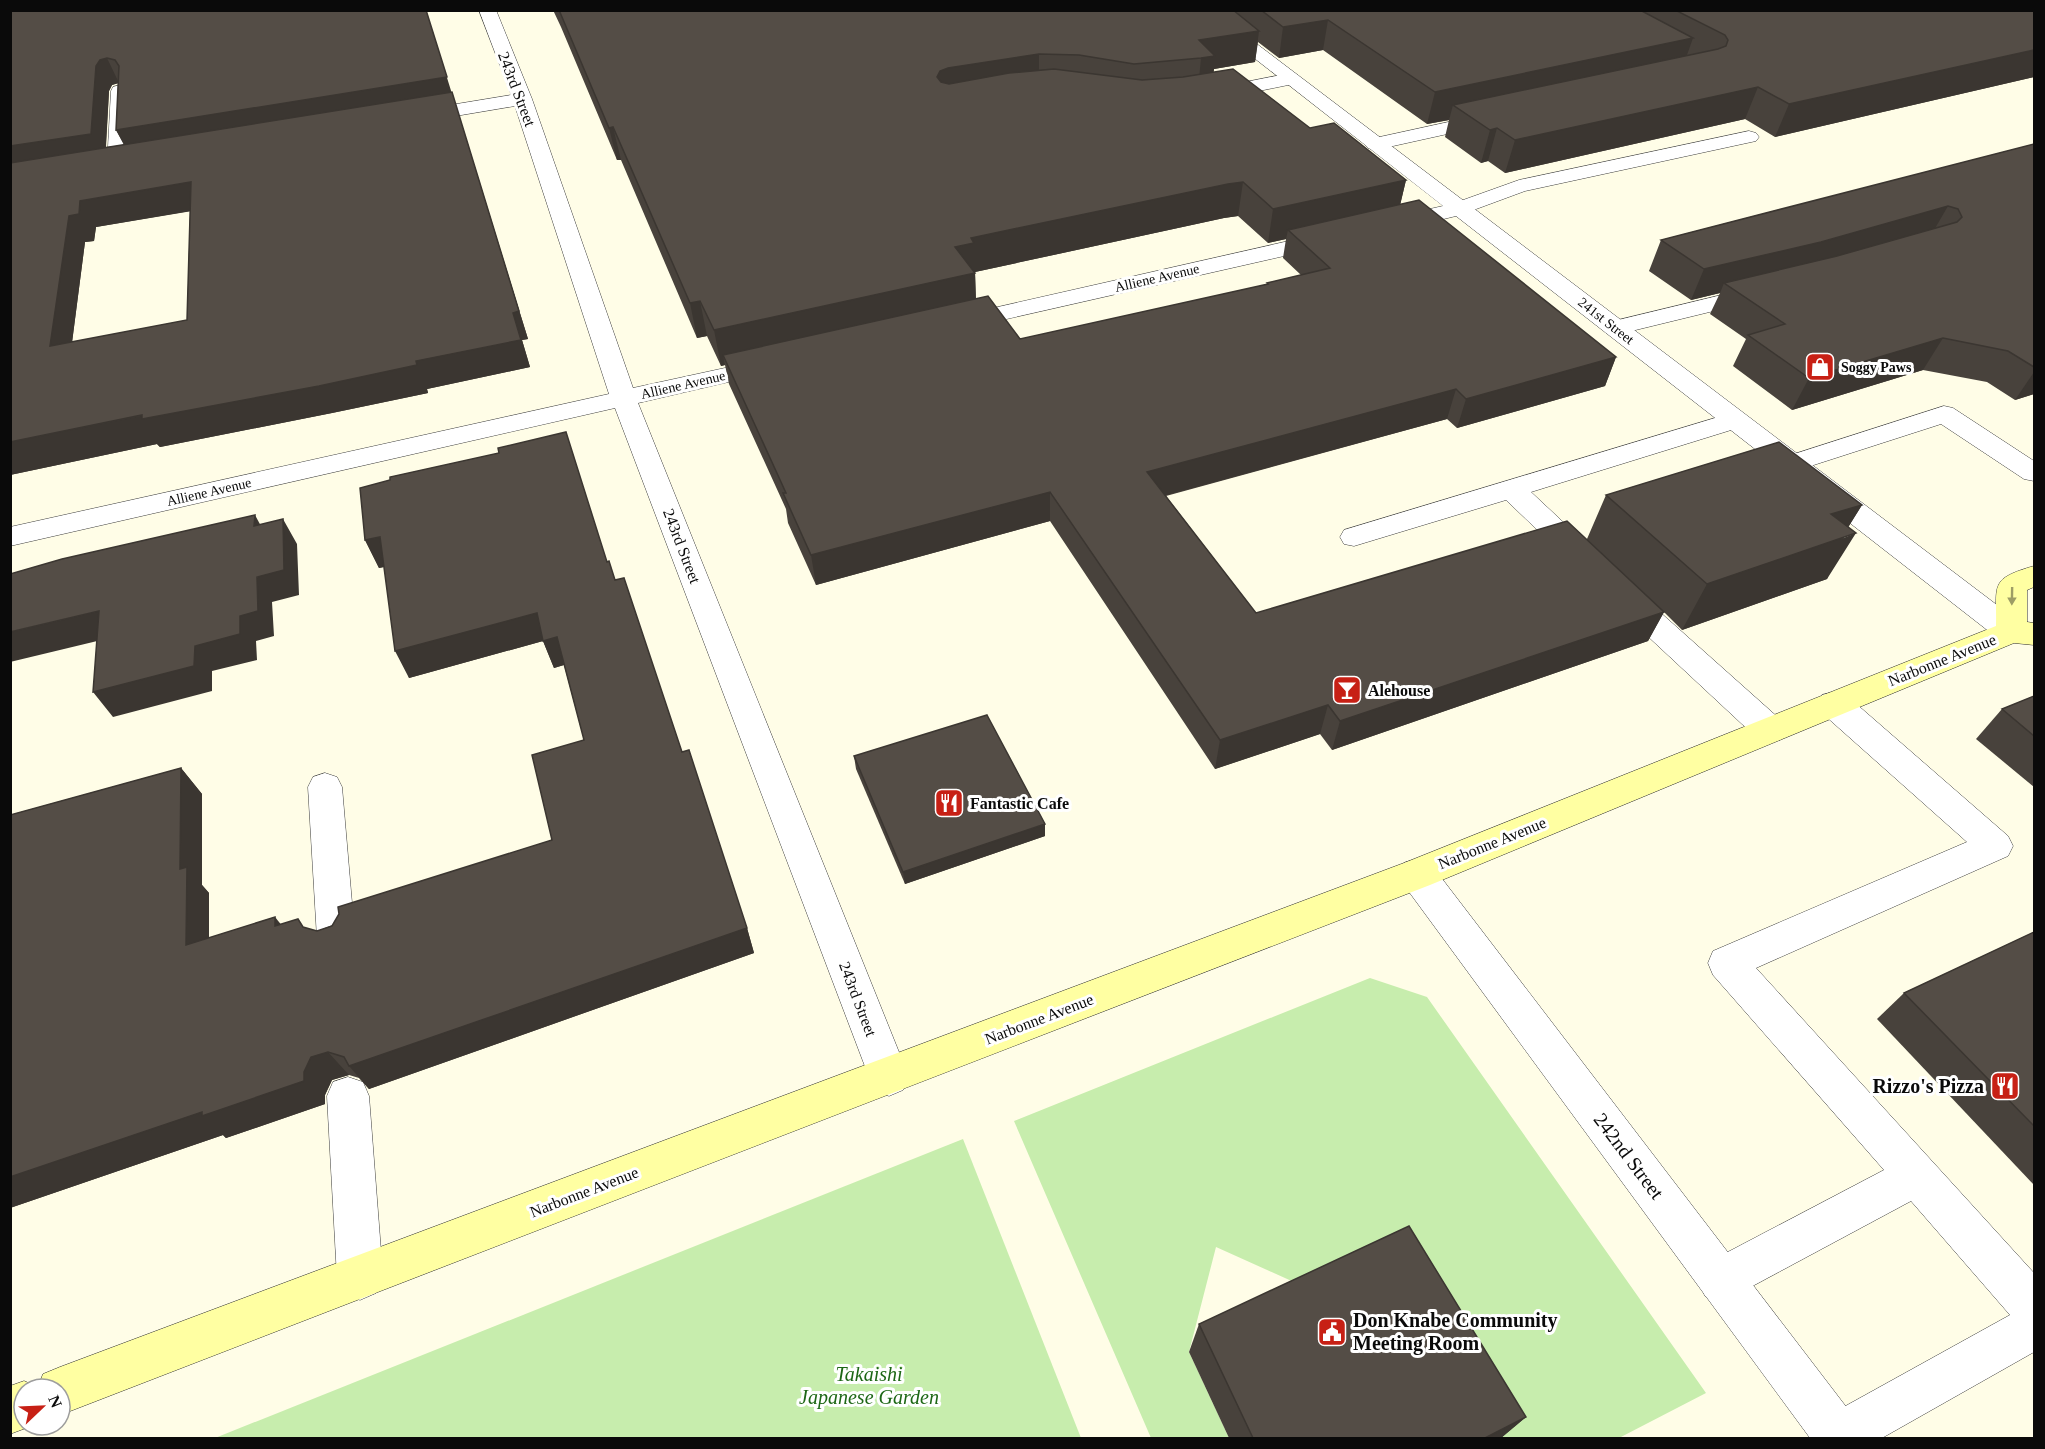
<svg xmlns="http://www.w3.org/2000/svg" width="2045" height="1449" viewBox="0 0 2045 1449" font-family="Georgia,serif">
	<style>
		.green { fill: #c7edad }
		.lines { fill: none; stroke-linecap: round; stroke-linejoin: round }
		.service-casing { stroke: #3d3d3d; stroke-width: 1 }
		.minor-casing { stroke: #3d3d3d; stroke-width: 1 }
		.secondary-casing { stroke: #2c2c2c; stroke-width: 1 }
		.service { fill: #fff; fill-rule: evenodd }
		.minor { fill: #fff; fill-rule: evenodd }
		.secondary { fill: #ffffa2; fill-rule: evenodd }
		.wall { fill: #48423c; fill-rule: evenodd }
		.shaded-wall { fill: #3b3631 }
		.building { fill: #544d46; stroke: #3b3631; stroke-width: 1.5; fill-rule: evenodd }
		.oneway { fill: #9d9d65 }
		.labels { text-anchor: middle; dominant-baseline: central; stroke-width: 6; stroke-linejoin: round; paint-order: stroke }
		.far-street-label { font-size: 14px; fill: #0a0a0a; stroke: #fff }
		.far-poi-label { font-size: 14px; font-weight: bold; fill: #0a0a0a; stroke: #fff; text-anchor: start }
		.street-label { font-size: 16px; fill: #0a0a0a; stroke: #fff }
		.poi-label { font-size: 16px; font-weight: bold; fill: #0a0a0a; stroke: #fff; text-anchor: start }
		.near-poi-label { font-size: 20px; font-weight: bold; fill: #0a0a0a; stroke: #fff; text-anchor: end }
		.near-street-label { font-size: 20px; fill: #0a0a0a; stroke: #fff }
		.near-park-label { font-size: 20px; font-style: italic; fill: #1d6715; stroke: #fff }
	</style>
	<rect width="100%" height="100%" fill="#fffde7"/>
	<g class="green">
		<polygon points="1370,978 1427,997 1706,1393 1619,1438 1496,1438 1316,1292 1216,1247 1189,1352 1229,1438 1151,1438 1014,1121"/>
		<polygon points="963,1139 1081,1438 215,1438"/>
	</g>
	<g class="lines">
		<g class="service-casing">
			<g id="service">
				<polygon points="1291,73 1298,75 1300,79 1298,83 1210,101 1203,99 1201,95 1203,91 1210,89"/>
				<polygon points="120,85 127,87 129,91 127,166 124,170 117,172 110,170 107,166 111,91 113,87"/>
				<polygon points="1490,113 1497,115 1500,119 1497,123 1375,150 1368,148 1365,144 1368,140 1375,138"/>
				<polygon points="1749,131 1756,133 1759,137 1756,141 1525,191 1460,215 1452,214 1449,209 1452,204 1519,180"/>
				<polygon points="1759,286 1767,288 1771,293 1767,298 1615,335 1606,333 1603,328 1606,323"/>
				<polygon points="1944,406 1953,408 2034,461 2034,481 2024,479 1941,424 1792,472 1782,470 1778,464 1782,458"/>
				<polygon points="1735,412 1744,414 1748,420 1744,426 1531,492 1592,549 1597,556 1592,563 1582,566 1572,563 1506,500 1354,546 1344,544 1340,537 1344,530"/>
				<polygon points="1623,586 1634,589 1782,721 1787,730 1782,739 1770,743 1758,739 1612,603 1608,596 1612,589"/>
				<polygon points="1834,692 1846,695 2008,836 2013,846 2008,856 1756,968 2034,1273 2034,1352 1882,1438 1816,1438 1815,1436 1822,1419 2010,1315 1911,1201 1721,1303 1705,1296 1698,1280 1705,1264 1884,1170 1713,975 1708,963 1713,951 1967,842 1822,713 1818,704 1822,695"/>
				<polygon points="325,773 337,777 342,787 355,938 349,950 336,954 323,950 317,938 308,787 313,777"/>
				<polygon points="348,1077 363,1082 369,1096 383,1277 376,1293 360,1300 344,1293 337,1277 327,1096 333,1082"/>
			</g>
		</g>
		<g class="minor-casing">
			<g id="minor">
				<polygon points="479,10 496,10 532,99 633,388 771,358 780,360 783,365 780,370 638,403 909,1077 903,1090 889,1096 875,1090 869,1077 615,408 10,546 10,527 609,394 515,106 414,123 407,121 404,117 407,113 414,111 511,95"/>
				<polygon points="1193,10 1212,10 2022,624 2026,632 2022,640 2011,643 2000,640 1456,216 1394,231 1386,229 1383,224 1386,219 1443,206"/>
				<polygon points="1329,232 1337,234 1340,239 1337,244 958,330 949,328 946,323 949,318 958,316"/>
				<polygon points="1417,859 1430,863 1857,1421 1864,1438 1810,1438 1404,885 1399,874 1404,863"/>
			</g>
		</g>
		<g class="secondary-casing">
			<path id="secondary" d="M 2034,566 L 2034,587 L 2027,590 L 2027,622 L 2034,623 L 2034,645 L 2014,643 L 1430,885 L 60,1415 L 60,1389 L 24,1389 L 24,1425 L 34,1425 L 10,1434 L 10,1386 L 24,1381 L 38,1387 L 43,1374 L 60,1367 L 1404,863 L 1996,626 C 1997,584 1989,579 2034,566 Z"/>
		</g>
		<use href="#service" class="service"/>
		<use href="#minor" class="minor"/>
		<use href="#secondary" class="secondary"/>
	</g>
	<g class="wall">
		<path d="M 10,10 L 455,102 L 528,339 L 522,340 L 530,367 L 427,389 L 428,393 L 332,413 L 160,447 L 157,444 L 10,475 ZM 118,83 L 116,130 L 124,145 L 106,147 L 109,91 L 112,85 ZM 190,211 L 187,320 L 72,342 L 85,242 L 94,241 L 96,227 Z"/>
		<path d="M 553,10 L 2034,10 L 2034,77 L 1775,137 L 1745,119 L 1505,173 L 1488,161 L 1481,163 L 1445,137 L 1449,120 L 1427,124 L 1323,50 L 1279,58 L 1258,42 L 1255,62 L 1214,69 L 1213,73 L 1310,128 L 1406,180 L 1400,205 L 1616,357 L 1605,386 L 1457,428 L 1447,419 L 1166,496 L 1256,613 L 1587,539 L 1606,495 L 1862,505 L 1848,527 L 1827,579 L 1682,630 L 1664,612 L 1648,641 L 1332,750 L 1320,734 L 1215,769 L 1050,521 L 816,585 L 788,523 L 786,509 L 729,384 L 725,365 L 721,366 L 707,336 L 697,338 L 621,160 L 617,160 L 561,27 ZM 1238,216 L 1268,243 L 1286,239 L 1283,258 L 1301,275 L 1267,283 L 1267,285 L 1020,339 L 976,299 L 975,272 L 1224,218 Z"/>
		<polygon points="2034,144 2034,394 2015,400 1987,382 1923,370 1792,410 1733,366 1746,339 1710,314 1720,293 1691,300 1649,271 1661,240"/>
		<polygon points="365,540 607,561 682,752 747,928 754,953 369,1089 359,1078 349,1075 332,1080 325,1095 325,1104 226,1138 223,1135 10,1208 10,815 181,768 202,794 202,885 209,893 209,938 281,924 305,928 317,931 552,840 584,740 564,665 554,668 543,641 409,678 384,567 379,568"/>
		<polygon points="2034,696 2034,787 1976,739 2002,709"/>
		<polygon points="854,756 1045,836 905,884 856,769"/>
		<polygon points="2034,932 2034,1185 1877,1019 1904,993"/>
		<polygon points="1199,1324 1526,1417 1501,1438 1229,1438 1189,1352"/>
	</g>
	<g class="shaded-wall">
		<polygon points="426,10 528,339 522,340 530,367 427,389 428,393 332,413 160,447 157,444 10,475 10,442 416,361 513,313 130,155 116,130"/>
		<polygon points="1328,20 1323,50 1279,58 1283,27"/>
		<polygon points="1259,31 1255,62 1214,69 1212,87 1198,90 1201,58 1199,40"/>
		<polygon points="1693,38 1682,69 1453,105 1449,120 1427,124 1435,92"/>
		<polygon points="2034,50 2034,77 1775,137 1789,104"/>
		<polygon points="1039,54 1039,85 949,100 937,77 940,71 948,68"/>
		<polygon points="107,58 119,83 112,85 109,91 105,159 10,175 10,146 96,66 100,60"/>
		<polygon points="1758,87 1745,119 1505,173 1515,140"/>
		<polygon points="613,127 621,160 617,160 609,128"/>
		<polygon points="1497,128 1488,161 1481,163 1490,130"/>
		<polygon points="1406,180 1398,214 1288,230 1286,239 1268,243 1273,209"/>
		<polygon points="191,182 204,209 96,227 94,241 85,242 68,374 50,346 69,216 80,201"/>
		<polygon points="1243,182 1238,216 1224,218 975,272 976,309 723,355 725,365 721,366 714,330 955,247 971,238 1228,184"/>
		<polygon points="1948,206 1930,237 1724,283 1720,293 1691,300 1704,269"/>
		<polygon points="700,301 707,336 697,338 690,303"/>
		<polygon points="1943,338 1923,370 1792,410 1809,378"/>
		<polygon points="1616,357 1605,386 1457,428 1466,399"/>
		<polygon points="2034,372 2034,394 2015,400"/>
		<polygon points="1456,389 1447,419 1145,501 1147,472"/>
		<polygon points="1050,492 1050,521 816,585 811,555"/>
		<polygon points="1862,505 1841,539 1856,533 1827,579 1682,630 1707,584 1831,514"/>
		<polygon points="255,515 269,541 254,526"/>
		<polygon points="283,519 297,544 299,595 272,602 274,636 256,641 257,660 212,671 212,691 113,717 93,692 195,646 240,616"/>
		<polygon points="380,537 393,565 379,568 365,540"/>
		<polygon points="99,611 118,636 10,662 10,632"/>
		<polygon points="1664,612 1648,641 1332,750 1340,721"/>
		<polygon points="537,613 557,637 567,664 554,668 543,641 409,678 395,651"/>
		<polygon points="1328,705 1320,734 1215,769 1220,740"/>
		<polygon points="181,768 202,794 202,885 209,893 209,970 186,945 180,869"/>
		<polygon points="1045,824 1045,836 905,884 903,872"/>
		<polygon points="275,917 295,942 275,926"/>
		<polygon points="747,928 754,953 369,1089 349,1066"/>
		<polygon points="328,1052 349,1075 332,1080 325,1095 325,1104 226,1138 223,1135 10,1208 10,1177 304,1072 311,1057"/>
		<polygon points="1526,1417 1501,1438 1485,1438"/>
	</g>
	<g class="building">
		<polygon points="10,10 426,10 447,77 116,130 119,66 115,60 107,58 100,60 96,66 91,134 10,146"/>
		<polygon points="559,10 1233,10 1259,31 1199,40 1215,56 1201,58 1134,64 1079,55 1039,54 948,68 940,71 937,77 941,82 949,84 1009,73 1054,69 1142,80 1183,77 1233,69 1310,128 1334,123 1406,180 1273,209 1243,182 1228,184 971,238 974,243 955,247 975,273 714,330 700,301 690,303 613,127 609,128"/>
		<polygon points="1261,10 1640,10 1693,38 1435,92 1328,20 1283,27"/>
		<polygon points="1675,10 2034,10 2034,50 1789,104 1758,87 1515,140 1497,128 1490,130 1453,105 1718,49 1726,46 1728,40 1725,35"/>
		<path d="M 452,92 L 519,311 L 513,313 L 521,340 L 416,361 L 417,365 L 319,386 L 142,419 L 142,415 L 10,442 L 10,163 ZM 191,182 L 187,320 L 50,346 L 69,216 L 79,214 L 80,201 Z"/>
		<polygon points="2034,144 2034,367 2008,351 1943,338 1809,378 1748,335 1785,324 1724,283 1837,256 1957,222 1962,217 1958,209 1948,206 1821,242 1704,269 1661,240"/>
		<polygon points="1419,200 1616,357 1466,399 1456,389 1147,472 1256,613 1567,521 1664,612 1340,721 1328,705 1220,740 1050,492 811,555 783,493 786,493 723,355 988,296 1020,339 1268,284 1267,283 1330,268 1288,230"/>
		<polygon points="566,432 607,562 609,561 615,580 624,578 682,752 689,750 747,928 349,1066 344,1057 328,1052 311,1057 304,1072 304,1081 202,1116 202,1112 10,1177 10,815 181,768 180,869 187,867 186,945 275,917 275,926 298,919 303,927 317,931 332,926 339,914 338,907 552,840 532,755 584,740 557,637 543,641 537,613 395,651 380,537 365,540 360,488 390,480 390,477 499,453 498,448"/>
		<polygon points="1779,442 1862,505 1831,514 1856,533 1707,584 1606,495"/>
		<polygon points="255,515 254,526 283,519 284,570 257,577 258,611 240,616 240,634 195,646 194,666 93,692 99,611 10,632 10,574 62,559"/>
		<polygon points="2034,696 2034,736 2002,709"/>
		<polygon points="987,715 1045,824 903,872 854,756"/>
		<polygon points="2034,932 2034,1126 1904,993"/>
		<polygon points="1409,1226 1526,1417 1485,1438 1253,1438 1199,1324"/>
	</g>
	<defs><path id="oneway-solid" d="M-6-.8H1V-3.2L6.5 0L1 3.2V.8H-6Z" transform="scale(1.5)"/></defs>
	<use class="oneway" href="#oneway-solid" transform="translate(2012 596) rotate(91)"/>
	<defs>
		<g id="shop-square" transform="scale(1.5)"><rect x="-9" y="-9" width="18" height="18" rx="4" fill="#c72015" stroke="#fff"/><path d="M-5-2.5h2.3a2.7 3.5 0 0 1 5.4 0H5L5.5 6h-11ZM-1.5-2.5h3a1.5 2.3 0 0 0-3 0Z" fill="#fff"/></g>
		<g id="bar-square" transform="scale(1.5)"><rect x="-9" y="-9" width="18" height="18" rx="4" fill="#c72015" stroke="#fff"/><path d="M-6-5H6L.8 .8V4.5H3.5V6h-7V4.5H-.8V.8Z" fill="#fff"/></g>
		<g id="restaurant-square" transform="scale(1.5)"><rect x="-9" y="-9" width="18" height="18" rx="4" fill="#c72015" stroke="#fff"/><path d="M-5-6h1v4h1v-4h1v4h1v-4h1v5L-1.5 .5V6h-2V.5L-5-1ZM5-6V6H3V1.5H1.5Q1.5-4 5-6Z" fill="#fff"/></g>
		<g id="civic-square" transform="scale(1.5)"><rect x="-9" y="-9" width="18" height="18" rx="4" fill="#c72015" stroke="#fff"/><path d="M-.6-6.5H3V-4.5H.6V-3L4-1V1h2V6H-6V1h2V-1L-.6-3ZM-1.2 2.5V6h2.4V2.5Z" fill="#fff"/></g>
	</defs>
	<g fill-rule="evenodd">
		<use href="#shop-square" x="1820" y="367"/>
		<use href="#bar-square" x="1347" y="690"/>
		<use href="#restaurant-square" x="949" y="803"/>
		<use href="#restaurant-square" x="2005" y="1086"/>
		<use href="#civic-square" x="1332" y="1332"/>
	</g>
	<g class="labels">
		<g class="far-street-label">
			<text transform="translate(1157 278) rotate(-13)">Alliene Avenue</text>
			<text transform="translate(1606 321) rotate(38)">241st Street</text>
			<text transform="translate(683 385) rotate(-13)">Alliene Avenue</text>
			<text transform="translate(209 492) rotate(-13)">Alliene Avenue</text>
		</g>
		<g class="far-poi-label">
			<text x="1841" y="367">Soggy Paws</text>
		</g>
		<g class="street-label">
			<text transform="translate(517 89) rotate(69)">243rd Street</text>
			<text transform="translate(682 546) rotate(69)">243rd Street</text>
			<text transform="translate(1942 660) rotate(-22)">Narbonne Avenue</text>
			<text transform="translate(1492 843) rotate(-22)">Narbonne Avenue</text>
			<text transform="translate(858 999) rotate(69)">243rd Street</text>
			<text transform="translate(1039 1019) rotate(-21)">Narbonne Avenue</text>
			<text transform="translate(584 1192) rotate(-21)">Narbonne Avenue</text>
		</g>
		<g class="poi-label">
			<text x="1368" y="690">Alehouse</text>
			<text x="970" y="803">Fantastic Cafe</text>
		</g>
		<g class="near-poi-label">
			<text x="1984" y="1086">Rizzo's Pizza</text>
			<text x="1353" y="1320" text-anchor="start">Don Knabe Community<tspan x="1353" dy="23">Meeting Room</tspan></text>
		</g>
		<g class="near-street-label">
			<text transform="translate(1629 1156) rotate(53)">242nd Street</text>
		</g>
		<g class="near-park-label">
			<text x="869" y="1374">Takaishi<tspan x="869" dy="23">Japanese Garden</tspan></text>
		</g>
	</g>
	<rect width="2045" height="1449" fill="none" stroke="#0a0a0a" stroke-width="24"/>
	<g transform="translate(42 1407) rotate(67)"><circle r="28" fill="#ffffff" stroke="#9d9d9d" stroke-width="1.5"/>
	<path d="M0-4.5L10 22L0 15L-10 22Z" fill="#c72015"/>
	<text y="-9" font-size="16" font-weight="bold" text-anchor="middle" fill="#0a0a0a">N</text>
	</g>
</svg>
